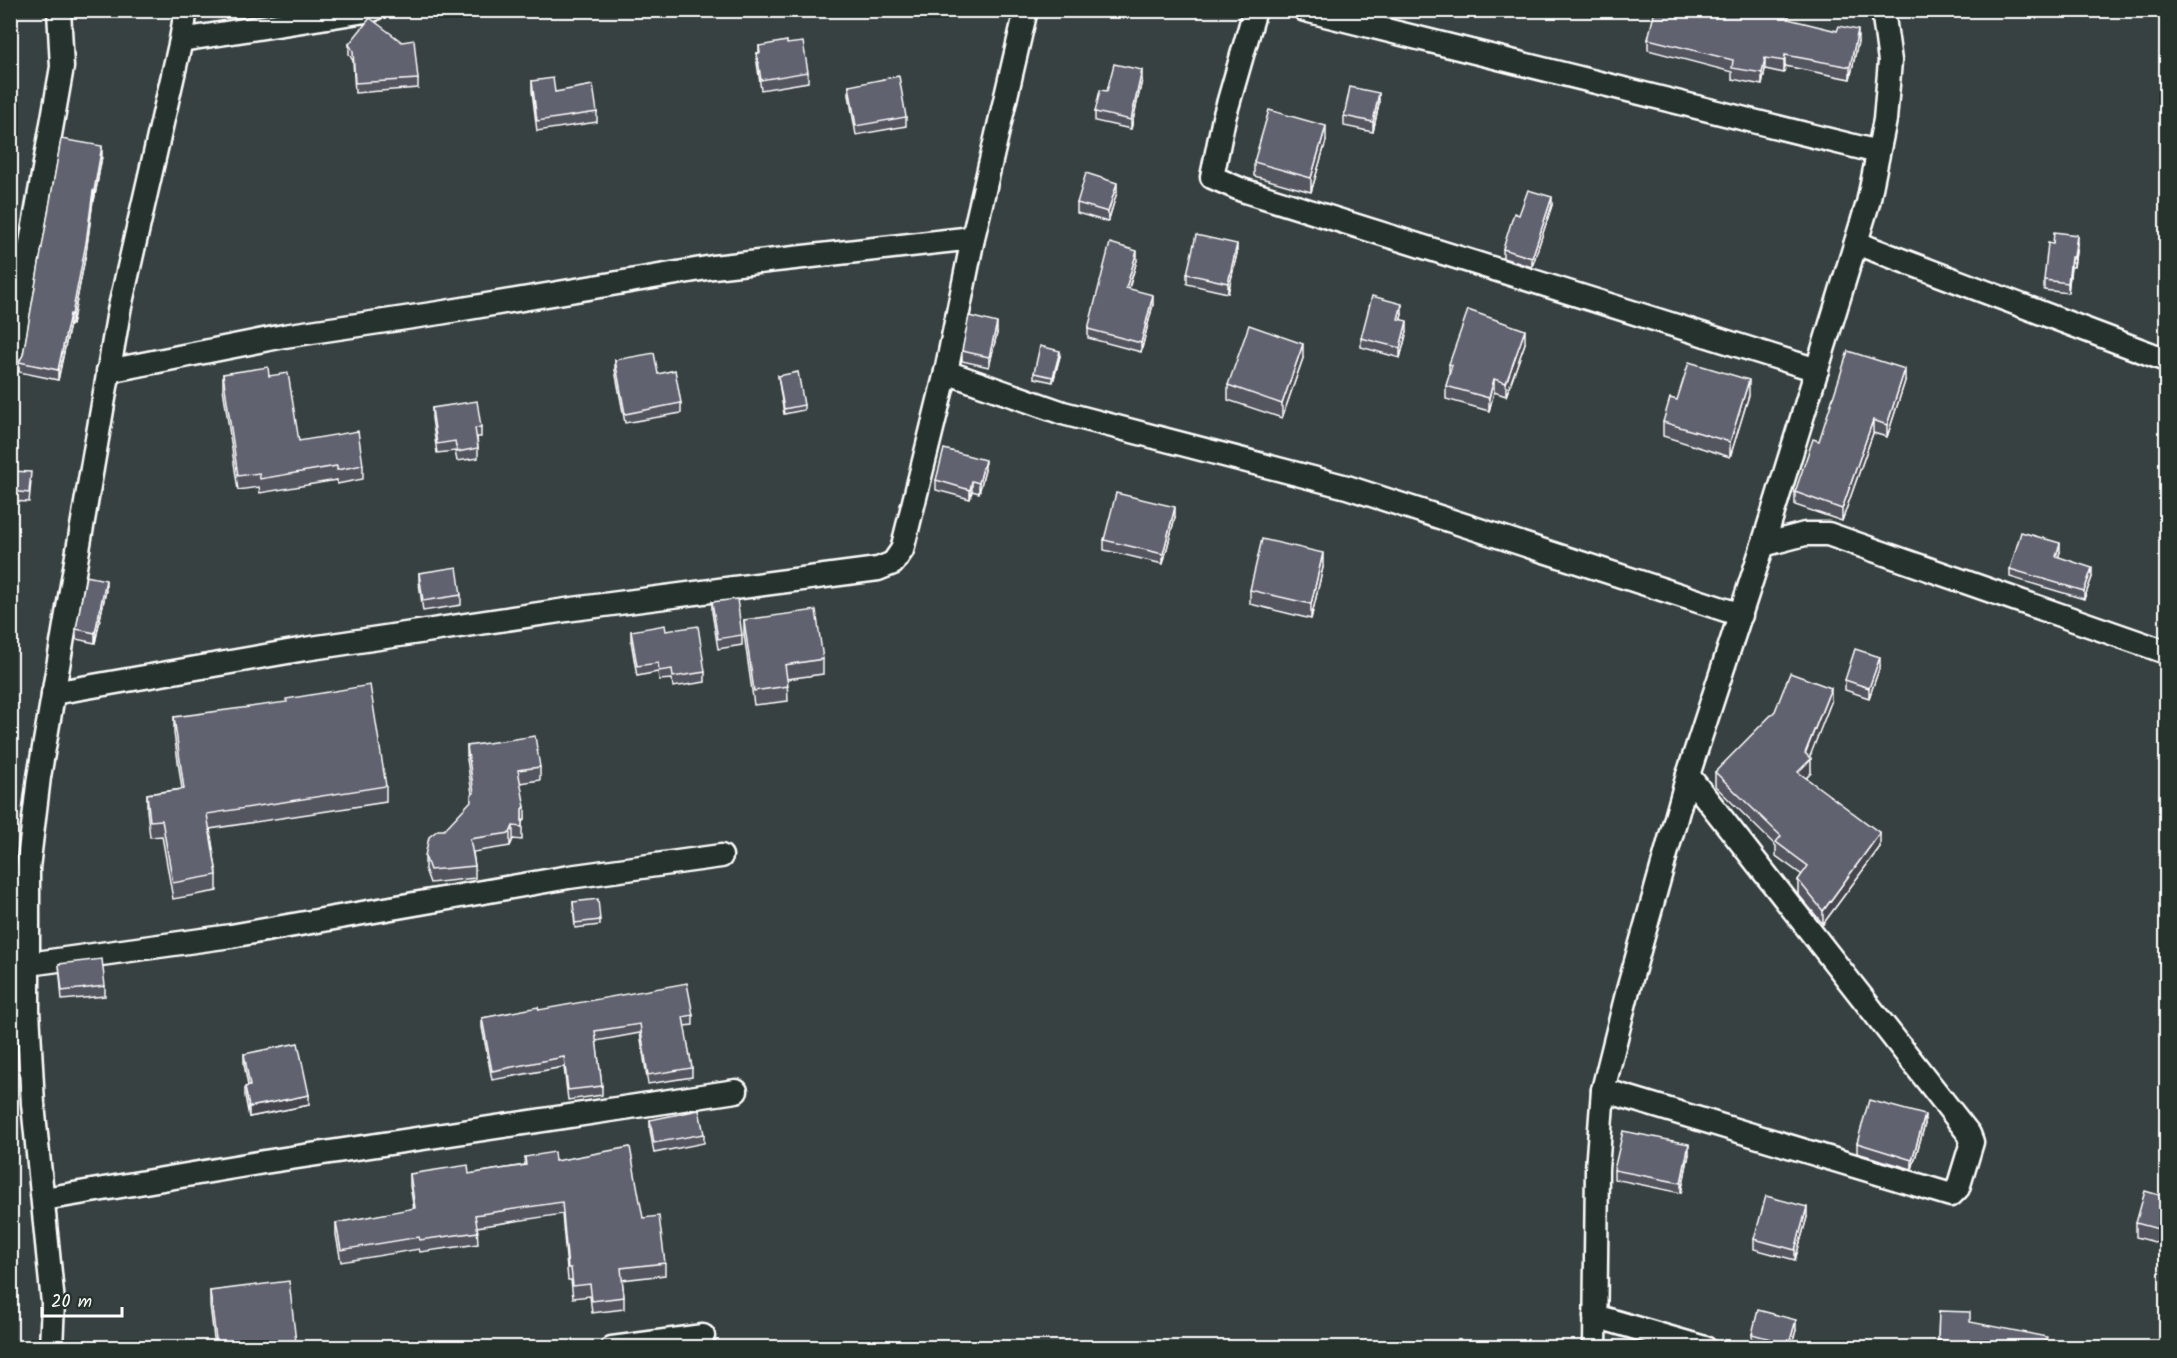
<svg xmlns="http://www.w3.org/2000/svg" width="2177" height="1358" viewBox="0 0 2177 1358" font-family="Kalam,sans-serif">
	<style>
		.lines { fill: none; stroke-linecap: round; stroke-linejoin: round }
		.street-casing { stroke: #fff; stroke-width: 27 }
		.street { stroke: #26332d; stroke-width: 22 }
		.wall { fill: #53545f; stroke: #fff; stroke-width: 1.5 }
		.shaded-wall { fill: #44454e; stroke: #fff; stroke-width: 1.5 }
		.building { fill: #61626f; stroke: #fff; stroke-width: 1.5 }
	</style>
	<rect width="100%" height="100%" fill="#384141"/>
	<filter id="ink" filterUnits="userSpaceOnUse"><feTurbulence type="fractalNoise" baseFrequency=".0167" numOctaves="2"/><feDisplacementMap in="SourceGraphic" scale="12" xChannelSelector="R" yChannelSelector="G"/><feConvolveMatrix kernelMatrix="1 2 1 2 8 2 1 2 1" color-interpolation-filters="sRGB"/></filter>
	<g filter="url(#ink)">
		<g class="lines">
			<g class="street-casing">
				<g id="street">
					<polyline points="186,10 181,40 372,10"/>
					<polyline points="1255,10 1224,118 1212,177 1242,190 1817,370"/>
					<polyline points="1305,10 1878,152"/>
					<polyline points="1856,243 2166,360"/>
					<polyline points="10,362 62,67 59,10"/>
					<polyline points="108,371 284,336 439,313 713,267 973,238"/>
					<polyline points="946,372 1063,413 1347,487 1741,615"/>
					<polyline points="1763,545 1805,534 1828,534 2166,652"/>
					<polyline points="53,693 305,649 573,609 878,569 893,563 902,550 946,372 973,238 1026,10"/>
					<polyline points="29,964 231,936 569,877 721,856"/>
					<polyline points="1603,1090 1951,1195 1958,1188 1972,1142 1969,1134 1688,775"/>
					<polyline points="44,1199 264,1162 736,1091"/>
					<polyline points="1595,1316 1705,1348"/>
					<polyline points="51,1348 53,1303 33,1104 28,1010 28,868 39,777 119,311 181,40"/>
					<polyline points="612,1348 703,1336"/>
					<polyline points="1595,1348 1597,1169 1603,1090 1628,990 1688,775 1763,545 1868,203 1885,120 1890,61 1883,10"/>
				</g>
			</g>
			<use href="#street" class="street"/>
		</g>
		<g class="wall">
			<polygon points="1746,16 1789,20 1858,42 1850,79 1785,66 1784,73 1765,69 1762,85 1732,79 1732,72 1648,50 1648,39"/>
			<polygon points="349,44 418,79 418,88 355,93 353,61 349,54"/>
			<polygon points="759,46 808,72 808,82 761,90 757,63 757,53 759,53"/>
			<polygon points="1142,80 1131,129 1095,121 1095,112 1107,91"/>
			<polygon points="532,81 597,112 597,122 537,131 532,91"/>
			<polygon points="849,86 906,117 906,126 856,135 849,95"/>
			<polygon points="1379,103 1373,132 1344,126 1344,116"/>
			<polygon points="1326,141 1311,192 1254,176 1254,162"/>
			<polygon points="102,156 94,201 93,200 86,253 72,325 70,324 58,380 19,372 19,362 23,355"/>
			<polygon points="1117,192 1108,222 1077,213 1077,203"/>
			<polygon points="1552,205 1532,267 1503,258 1503,249 1519,215"/>
			<polygon points="2077,244 2074,267 2071,267 2068,293 2044,290 2044,280"/>
			<polygon points="1237,253 1228,293 1187,284 1187,274"/>
			<polygon points="1137,260 1129,289 1153,304 1141,352 1088,338 1088,329"/>
			<polygon points="1402,314 1401,319 1407,331 1400,358 1361,347 1361,338"/>
			<polygon points="997,333 989,367 962,361 962,351"/>
			<polygon points="1525,343 1506,396 1494,392 1489,411 1446,399 1446,386 1449,377 1449,364"/>
			<polygon points="1060,356 1053,382 1034,378 1034,373"/>
			<polygon points="1303,358 1282,418 1228,400 1228,385"/>
			<polygon points="615,360 658,374 681,403 681,413 625,423 615,370"/>
			<polygon points="223,374 269,376 299,441 363,465 363,479 337,484 337,480 260,493 259,487 238,490 223,388"/>
			<polygon points="778,376 804,405 804,410 784,414"/>
			<polygon points="1905,381 1887,437 1873,433 1842,521 1795,505 1795,492 1819,441"/>
			<polygon points="1749,395 1730,457 1663,436 1663,422 1677,400"/>
			<polygon points="432,408 481,427 481,437 477,437 478,448 478,458 457,461 455,451 437,453 432,418"/>
			<polygon points="985,470 979,493 972,491 970,499 936,490 936,480"/>
			<polygon points="10,471 31,482 29,502 10,501"/>
			<polygon points="1175,517 1163,564 1104,550 1104,540"/>
			<polygon points="2060,552 2058,557 2092,577 2084,599 2010,577 2010,569"/>
			<polygon points="1323,567 1311,619 1250,604 1250,590"/>
			<polygon points="419,573 461,595 461,605 423,611 419,583"/>
			<polygon points="106,590 95,643 76,639 76,629"/>
			<polygon points="712,602 742,635 742,645 718,649 712,612"/>
			<polygon points="744,620 823,659 823,674 787,679 788,701 754,705 744,634"/>
			<polygon points="631,631 666,631 705,672 705,682 673,687 672,679 659,680 658,672 637,676 631,641"/>
			<polygon points="1880,666 1869,698 1845,690 1845,680"/>
			<polygon points="1831,702 1809,757 1811,773 1806,778 1880,847 1823,924 1798,894 1798,880 1802,875 1776,856 1776,846 1715,786 1715,772"/>
			<polygon points="174,717 386,786 386,802 210,829 217,875 217,891 173,899 162,836 150,837 147,810 147,794 182,789 174,733"/>
			<polygon points="467,746 540,767 540,780 520,783 525,819 522,822 522,840 513,839 510,846 473,852 475,866 475,878 430,883 425,869 425,856 471,802 472,794 467,759"/>
			<polygon points="573,902 600,920 600,925 575,928"/>
			<polygon points="59,964 105,986 105,996 62,1000"/>
			<polygon points="539,1010 693,1015 693,1025 684,1026 692,1068 692,1077 648,1084 640,1033 596,1041 602,1086 602,1095 568,1100 564,1067 492,1080 482,1027 482,1018"/>
			<polygon points="244,1054 309,1105 249,1117 245,1096 245,1087 248,1086 244,1064"/>
			<polygon points="650,1120 704,1134 704,1143 654,1153 650,1130"/>
			<polygon points="1925,1124 1912,1169 1857,1153 1857,1143"/>
			<polygon points="1689,1154 1681,1193 1614,1179 1614,1170"/>
			<polygon points="525,1157 555,1161 643,1218 665,1263 665,1275 622,1280 624,1297 624,1309 592,1313 590,1296 573,1298 571,1280 568,1280 562,1214 477,1227 478,1244 420,1252 419,1249 341,1262 336,1235 336,1223 414,1209 410,1186 410,1174 469,1174 525,1165"/>
			<polygon points="2166,1197 2166,1245 2136,1237 2136,1223"/>
			<polygon points="1807,1217 1795,1260 1754,1249 1754,1239"/>
			<polygon points="210,1291 296,1342 296,1347 215,1347 210,1305"/>
			<polygon points="1939,1311 1970,1322 2047,1347 1938,1347"/>
			<polygon points="1796,1330 1791,1347 1767,1347 1752,1343 1752,1334"/>
		</g>
		<g class="shaded-wall">
			<polygon points="1858,30 1858,42 1850,79 1850,67"/>
			<polygon points="1785,55 1785,66 1784,73 1784,61"/>
			<polygon points="1765,58 1765,69 1762,85 1762,73"/>
			<polygon points="1142,70 1142,80 1131,129 1131,120"/>
			<polygon points="1379,93 1379,103 1373,132 1373,122"/>
			<polygon points="1326,126 1326,141 1311,192 1311,178"/>
			<polygon points="102,146 102,156 94,201 94,191"/>
			<polygon points="1117,183 1117,192 1108,222 1108,212"/>
			<polygon points="93,191 93,200 86,253 72,325 72,315"/>
			<polygon points="1552,197 1552,205 1532,267 1532,258"/>
			<polygon points="2077,235 2077,244 2074,267 2074,257"/>
			<polygon points="1237,244 1237,253 1228,293 1228,283"/>
			<polygon points="1137,251 1137,260 1126,297 1126,288"/>
			<polygon points="2071,257 2071,267 2068,293 2068,283"/>
			<polygon points="1153,295 1153,304 1141,352 1141,343"/>
			<polygon points="1402,304 1402,314 1398,329 1398,319"/>
			<polygon points="70,314 70,324 58,380 58,370"/>
			<polygon points="1407,321 1407,331 1400,358 1400,348"/>
			<polygon points="997,323 997,333 989,367 989,357"/>
			<polygon points="1525,330 1525,343 1506,396 1506,383"/>
			<polygon points="1303,344 1303,358 1282,418 1282,404"/>
			<polygon points="1060,351 1060,356 1053,382 1053,377"/>
			<polygon points="1905,369 1905,381 1887,437 1887,425"/>
			<polygon points="1494,379 1494,392 1489,411 1489,398"/>
			<polygon points="1749,380 1749,395 1730,457 1730,442"/>
			<polygon points="1873,420 1873,433 1842,521 1842,509"/>
			<polygon points="985,460 985,470 979,493 979,483"/>
			<polygon points="972,481 972,491 970,499 970,490"/>
			<polygon points="1175,507 1175,517 1163,564 1163,554"/>
			<polygon points="2060,543 2060,552 2056,565 2056,556"/>
			<polygon points="1323,553 1323,567 1311,619 1311,604"/>
			<polygon points="2092,568 2092,577 2084,599 2084,591"/>
			<polygon points="106,580 106,590 95,643 95,633"/>
			<polygon points="1880,657 1880,666 1869,698 1869,688"/>
			<polygon points="1831,688 1831,702 1807,764 1811,759 1811,773 1798,786 1798,772"/>
			<polygon points="525,807 525,819 522,822 522,809"/>
			<polygon points="513,826 513,839 510,846 510,833"/>
			<polygon points="1880,833 1880,847 1823,924 1823,911"/>
			<polygon points="309,1095 309,1105 249,1117 249,1107"/>
			<polygon points="1925,1115 1925,1124 1912,1169 1912,1160"/>
			<polygon points="1689,1144 1689,1154 1681,1193 1681,1183"/>
			<polygon points="1807,1207 1807,1217 1795,1260 1795,1250"/>
			<polygon points="1796,1320 1796,1330 1791,1347 1789,1347 1789,1344"/>
		</g>
		<g class="building">
			<polygon points="1655,10 1726,10 1746,16 1747,10 1757,10 1789,16 1788,19 1837,31 1839,26 1858,30 1850,67 1785,55 1784,61 1765,58 1762,73 1732,68 1733,60 1648,39"/>
			<polygon points="370,18 402,42 414,40 418,79 355,83 353,51 349,44"/>
			<polygon points="787,41 787,44 803,42 808,72 761,80 757,53 760,53 759,46"/>
			<polygon points="1114,64 1142,70 1131,120 1095,112 1100,90 1107,91"/>
			<polygon points="899,76 906,117 856,126 849,86"/>
			<polygon points="553,78 555,92 593,85 597,112 537,121 532,81"/>
			<polygon points="1350,87 1379,93 1373,122 1344,116"/>
			<polygon points="1269,110 1326,126 1311,178 1254,162"/>
			<polygon points="61,139 102,146 94,191 93,191 86,243 72,315 70,314 58,370 19,362 23,355"/>
			<polygon points="1086,173 1117,183 1108,212 1077,203"/>
			<polygon points="1528,190 1552,197 1532,258 1503,249 1514,213 1519,215"/>
			<polygon points="2054,232 2077,235 2074,257 2071,257 2068,283 2044,280 2048,243 2053,244"/>
			<polygon points="1196,235 1237,244 1228,283 1187,274"/>
			<polygon points="1110,243 1137,251 1126,288 1153,295 1141,343 1088,329"/>
			<polygon points="1372,296 1402,304 1398,319 1407,321 1400,348 1361,338"/>
			<polygon points="1468,310 1525,330 1506,383 1494,379 1489,398 1446,386 1452,365 1449,364"/>
			<polygon points="969,316 997,323 989,357 962,351"/>
			<polygon points="1249,325 1303,344 1282,404 1228,385"/>
			<polygon points="1040,346 1060,351 1053,377 1034,373"/>
			<polygon points="1848,351 1905,369 1887,425 1873,420 1842,509 1795,492 1813,439 1819,441"/>
			<polygon points="654,353 658,374 675,370 681,403 625,414 615,360"/>
			<polygon points="1689,362 1749,380 1730,442 1663,422 1670,398 1677,400"/>
			<polygon points="268,367 269,376 288,373 299,441 358,431 363,465 337,470 337,466 260,479 259,473 238,476 223,374"/>
			<polygon points="798,372 804,405 784,409 778,376"/>
			<polygon points="477,401 481,427 475,428 478,448 457,452 455,441 437,444 432,408"/>
			<polygon points="944,449 985,460 979,483 972,481 970,490 936,480"/>
			<polygon points="10,471 31,472 29,493 10,491"/>
			<polygon points="1116,493 1175,507 1163,554 1104,540"/>
			<polygon points="2021,532 2060,543 2056,556 2092,568 2084,591 2010,569"/>
			<polygon points="1262,539 1323,553 1311,604 1250,590"/>
			<polygon points="457,567 461,595 423,601 419,573"/>
			<polygon points="86,576 106,580 95,633 76,629"/>
			<polygon points="737,599 742,635 718,639 712,602"/>
			<polygon points="816,610 823,659 785,665 788,686 754,691 744,620"/>
			<polygon points="665,625 666,631 698,626 705,672 673,677 672,669 659,671 658,663 637,666 631,631"/>
			<polygon points="1855,649 1880,657 1869,688 1845,680"/>
			<polygon points="1790,673 1831,688 1805,753 1811,759 1798,772 1880,833 1823,911 1798,880 1808,866 1776,842 1781,836 1715,772 1775,711"/>
			<polygon points="370,685 386,786 207,814 217,875 173,883 162,820 150,821 147,794 184,789 174,717 287,702 286,699"/>
			<polygon points="535,736 540,767 518,770 525,807 522,809 522,827 513,826 510,833 470,839 475,866 430,870 425,856 429,837 438,830 444,830 471,801 471,795 474,793 467,746"/>
			<polygon points="598,899 600,920 575,923 573,902"/>
			<polygon points="102,959 105,986 62,991 59,964"/>
			<polygon points="687,983 693,1015 683,1017 692,1068 648,1075 640,1024 595,1031 602,1086 568,1090 564,1057 492,1071 482,1018 538,1007 539,1010"/>
			<polygon points="298,1043 309,1095 249,1107 245,1087 250,1086 244,1054"/>
			<polygon points="1869,1100 1925,1115 1912,1160 1857,1143"/>
			<polygon points="699,1110 704,1134 654,1143 650,1120"/>
			<polygon points="1623,1131 1689,1144 1681,1183 1614,1170"/>
			<polygon points="630,1147 643,1218 659,1216 665,1263 621,1268 624,1297 592,1301 590,1284 573,1286 571,1268 568,1268 562,1202 475,1215 478,1232 420,1240 419,1237 341,1250 336,1223 415,1208 410,1174 468,1165 469,1174 526,1165 525,1157 554,1152 555,1161"/>
			<polygon points="2145,1191 2166,1197 2166,1231 2136,1223"/>
			<polygon points="1766,1196 1807,1207 1795,1250 1754,1239"/>
			<polygon points="289,1281 296,1342 251,1347 217,1347 210,1291"/>
			<polygon points="1758,1310 1796,1320 1789,1344 1752,1334"/>
			<polygon points="1939,1311 1970,1312 1970,1322 2047,1337 2045,1347 1980,1347 1980,1342 1938,1340"/>
		</g>
	</g>
	<rect width="2177" height="1358" fill="none" stroke="#26332d" stroke-width="36"/>
	<rect x="18" y="18" width="2141" height="1322" fill="none" stroke="#fff" stroke-width="2" filter="url(#ink)"/>
	<path d="M42 1307v9h80v-9" fill="none" stroke="#ffffff" stroke-width="3"/>
	<text x="51" y="1307" font-size="18" fill="#ffffff" stroke="#26332d" stroke-width="4.5" paint-order="stroke">20 m</text>
</svg>
